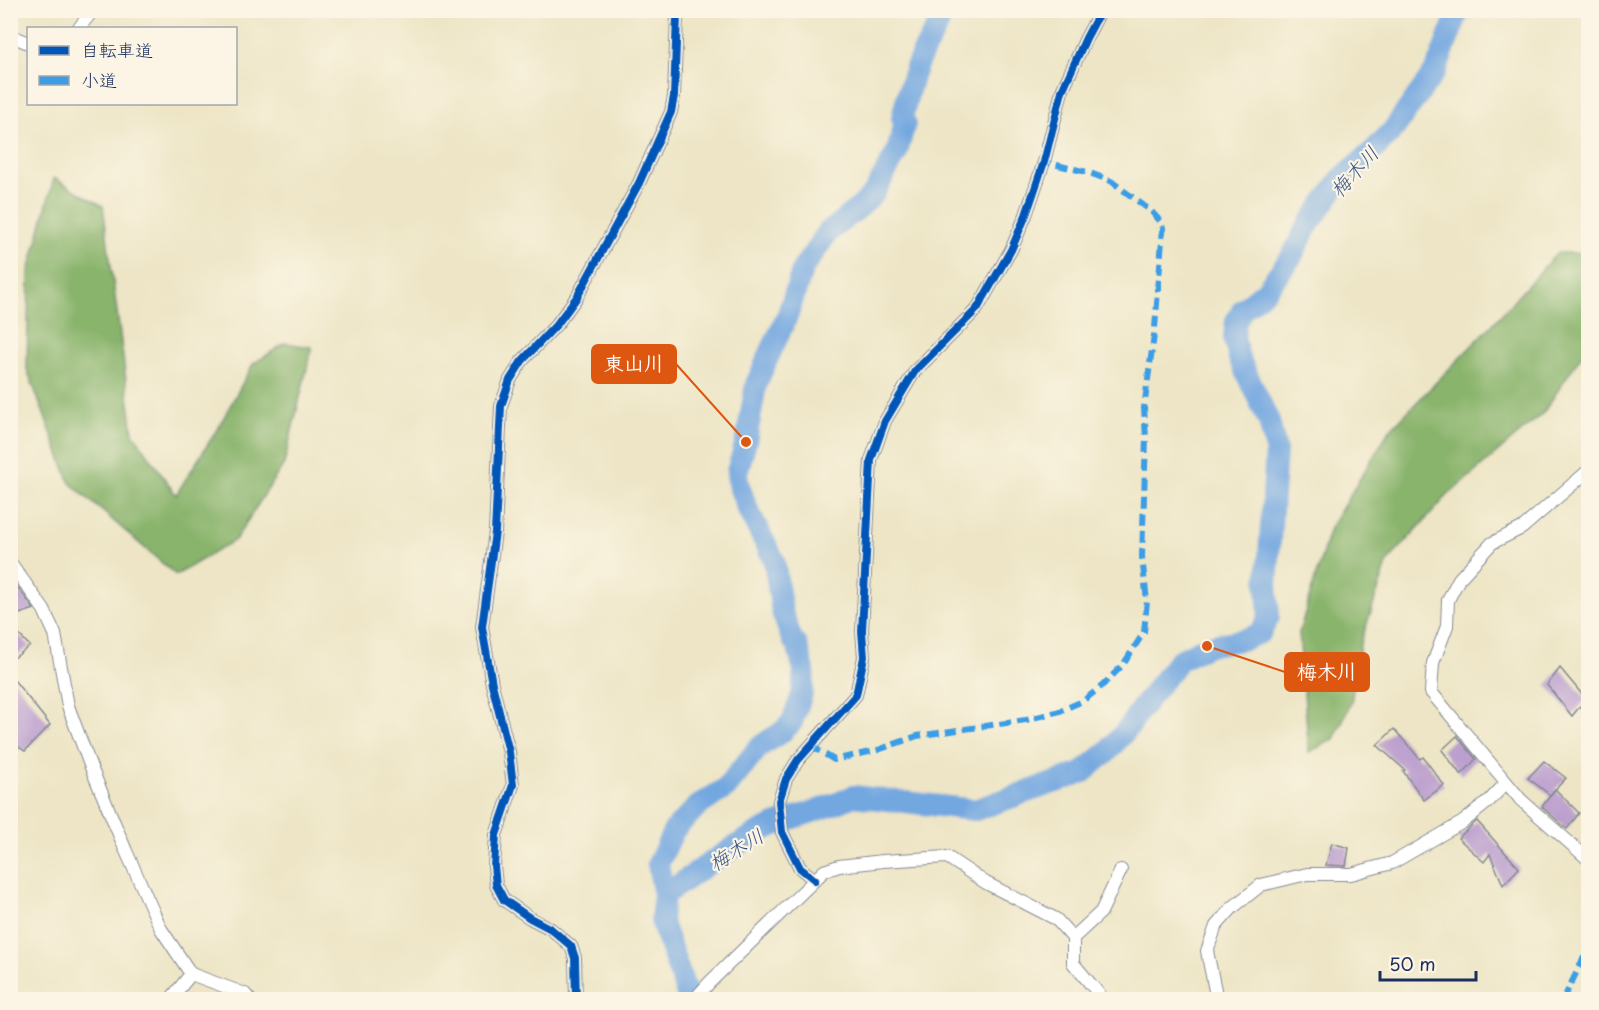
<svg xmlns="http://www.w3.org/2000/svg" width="1599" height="1010" viewBox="0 0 1599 1010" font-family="'Playpen Sans','Klee One',sans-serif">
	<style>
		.forest { fill: #89b46c; stroke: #527265; stroke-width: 1.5 }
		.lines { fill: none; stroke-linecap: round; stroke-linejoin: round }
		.river { stroke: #73a7e0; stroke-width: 22 }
		.building { fill: #bb9fce }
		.minor-casing { stroke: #848a92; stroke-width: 14 }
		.minor { stroke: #fff; stroke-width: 12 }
		.quiet { stroke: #3b9de6; stroke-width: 6; stroke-dasharray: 12 6; stroke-linecap: butt }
		.cycleway-casing { stroke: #fcf5e5; stroke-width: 11 }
		.cycleway { stroke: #0057b8; stroke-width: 8 }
		.labels { text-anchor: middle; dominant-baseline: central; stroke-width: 4.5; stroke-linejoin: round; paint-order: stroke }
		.water-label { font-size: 20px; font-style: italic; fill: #355385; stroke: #fcf5e5 }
		.leader { fill: none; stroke: #de5710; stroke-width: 2 }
		.callout-dot { fill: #de5710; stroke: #fcf5e5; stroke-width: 2 }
		.callout { fill: #de5710; stroke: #de5710; stroke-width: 2 }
		.callout-label { font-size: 20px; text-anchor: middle; font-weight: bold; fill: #fff }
	</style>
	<rect width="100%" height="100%" fill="#fcf5e5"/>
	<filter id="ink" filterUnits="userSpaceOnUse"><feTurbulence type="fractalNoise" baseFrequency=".0167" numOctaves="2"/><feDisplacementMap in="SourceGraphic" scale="12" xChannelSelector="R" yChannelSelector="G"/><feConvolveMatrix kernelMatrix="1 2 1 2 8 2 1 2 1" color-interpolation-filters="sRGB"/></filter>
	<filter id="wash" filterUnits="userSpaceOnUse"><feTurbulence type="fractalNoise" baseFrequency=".008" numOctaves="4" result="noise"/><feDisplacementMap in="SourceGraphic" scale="24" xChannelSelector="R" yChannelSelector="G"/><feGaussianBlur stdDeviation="1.35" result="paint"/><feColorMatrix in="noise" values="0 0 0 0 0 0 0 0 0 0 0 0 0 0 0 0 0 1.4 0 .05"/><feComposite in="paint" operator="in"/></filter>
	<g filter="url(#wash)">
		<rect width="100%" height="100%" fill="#ede5c5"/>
		<g class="forest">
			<polygon points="54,178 103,206 133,433 176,495 218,428 253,364 285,343 312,347 284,464 235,540 176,575 70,483 27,369 29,271"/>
			<polygon points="1557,253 1588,253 1588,345 1543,413 1447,496 1388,561 1360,644 1351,703 1334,739 1309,752 1299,633 1330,528 1389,431 1491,326"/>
		</g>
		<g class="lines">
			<g class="river">
				<path d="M 664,895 C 696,873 727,849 762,831 C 791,816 824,811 853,796 L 975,810 L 1082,773 L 1107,752 L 1130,726 L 1137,714 L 1178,661 L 1207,646 L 1246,639 L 1260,633 L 1269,617 L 1267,585 L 1276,451 L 1269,421 L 1239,358 L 1234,338 L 1236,321 L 1243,309 L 1266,290 L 1292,256 L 1305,230 L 1341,179 L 1374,150 L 1393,130 L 1436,70 L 1459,10"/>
				<path d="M 689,1000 L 661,920 L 664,895 L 658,864 L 674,830 L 698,806 L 726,788 L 759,747 L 782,732 L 792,722 L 802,694 L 804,670 L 797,645 L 792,639 L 782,612 L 774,560 L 747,508 L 738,483 L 737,472 L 746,442 L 756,384 L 788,314 L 803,268 L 828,232 L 861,206 L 874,193 L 897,152 L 905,123 L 902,118 C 907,98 911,77 920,58 C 928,42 938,28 944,10"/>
			</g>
		</g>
		<g id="blocks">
			<g class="building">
				<polygon points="10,577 34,609 10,617"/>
				<polygon points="10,626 30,646 10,661"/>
				<polygon points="1560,668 1586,699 1572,716 1547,685"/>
				<polygon points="10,675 50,725 25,751 10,741"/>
				<polygon points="1394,729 1420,759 1423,757 1444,785 1424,800 1403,771 1405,770 1377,745"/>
				<polygon points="1457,736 1476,759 1461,775 1442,750"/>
				<polygon points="1544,761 1566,778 1550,795 1528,778"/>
				<polygon points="1555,789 1579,813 1567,829 1542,807"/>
				<polygon points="1477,821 1519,868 1503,885 1490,854 1484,862 1458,838"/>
				<polygon points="1332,843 1349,848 1346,866 1326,865"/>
			</g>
		</g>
	</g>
	<g filter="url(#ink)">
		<use href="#blocks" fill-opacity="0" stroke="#848a92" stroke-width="1.5"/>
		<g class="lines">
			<g class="minor-casing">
				<g id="minor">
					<polyline points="79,28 93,10"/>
					<polyline points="10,35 28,43"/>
					<polyline points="1588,471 1522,528 1492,543 1459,579 1448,600 1447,626 1433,663 1431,692 1521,800 1588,859"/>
					<polyline points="10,562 44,610 55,634 68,706 90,765 126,851 161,929 191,974 245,994 250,1000"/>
					<polyline points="815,880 800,868 782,832 779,801 786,779 798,760 856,695 864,657 862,631 871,460 885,421 915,371 977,309 1011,250 1026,215 1044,162 1062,91 1086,38 1101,10"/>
					<polyline points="1073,938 1101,912 1121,870"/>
					<polyline points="170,1000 191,974"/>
					<polyline points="576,1000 575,958 571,946 551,929 530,918 504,900 496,885 494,866 496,835 513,785 509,752 492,684 482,627 495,532 501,406 510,380 522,361 557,324 577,297 639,183 671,112 674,96 677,16 681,10"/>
					<polyline points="694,1000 709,983 824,871 839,866 883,861 947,857 986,883 1056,919 1073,938 1073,963 1104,1000"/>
					<polyline points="1217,1000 1207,951 1216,926 1232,908 1261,885 1307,874 1351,874 1392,863 1463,822 1489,801 1506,783"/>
				</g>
			</g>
			<use href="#minor" class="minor"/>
			<g class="quiet">
				<polyline points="810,745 834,760 878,750 917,736 1026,720 1060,711 1083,701 1103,685 1123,665 1144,632 1147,601 1142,557 1146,438 1144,408 1155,328 1163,228 1161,222 1151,211 1111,181 1087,172 1044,162"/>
				<polyline points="1563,1000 1586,953"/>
			</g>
			<g class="cycleway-casing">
				<g id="cycleway">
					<polyline points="815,880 800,868 782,832 779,801 786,779 798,760 856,695 864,657 862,631 871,460 885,421 915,371 977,309 1011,250 1026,215 1044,162 1062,91 1086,38 1101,10"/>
					<polyline points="576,1000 575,958 571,946 551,929 530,918 504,900 496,885 494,866 496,835 513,785 509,752 492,684 482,627 495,532 501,406 510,380 522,361 557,324 577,297 639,183 671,112 674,96 677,16 681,10"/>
				</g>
			</g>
			<use href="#cycleway" class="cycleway"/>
		</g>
	</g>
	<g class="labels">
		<g class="water-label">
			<text transform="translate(1354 171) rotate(-48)">梅木川</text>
			<text transform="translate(736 849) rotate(-32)">梅木川</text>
		</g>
	</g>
	<path class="leader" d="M746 442L676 364M1207 646L1285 672"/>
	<g class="callout-dot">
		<circle cx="746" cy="442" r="6"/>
		<circle cx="1207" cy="646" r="6"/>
	</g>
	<g class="callout">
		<rect x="592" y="345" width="84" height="38" rx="6"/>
		<rect x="1285" y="653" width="84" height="38" rx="6"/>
	</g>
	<g class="callout-label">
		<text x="634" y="371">東山川</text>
		<text x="1327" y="679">梅木川</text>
	</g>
	<rect width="1599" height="1010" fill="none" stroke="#fcf5e5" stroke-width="36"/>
	<rect x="27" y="27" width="210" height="78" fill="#fcf5e5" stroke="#a2a6af" stroke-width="1.5"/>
	<rect x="39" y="46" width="30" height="9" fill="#0057b8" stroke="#a2a6af" stroke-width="1.5"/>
	<text x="81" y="57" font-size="18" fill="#1b2f5e">自転車道</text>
	<rect x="39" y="76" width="30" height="9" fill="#3b9de6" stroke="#a2a6af" stroke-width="1.5"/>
	<text x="81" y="87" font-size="18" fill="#1b2f5e">小道</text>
	<path d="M1380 971v9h96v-9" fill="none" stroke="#1b2f5e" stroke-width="3"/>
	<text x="1389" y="971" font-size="18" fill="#1b2f5e" stroke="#fcf5e5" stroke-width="4.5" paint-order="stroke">50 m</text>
</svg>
